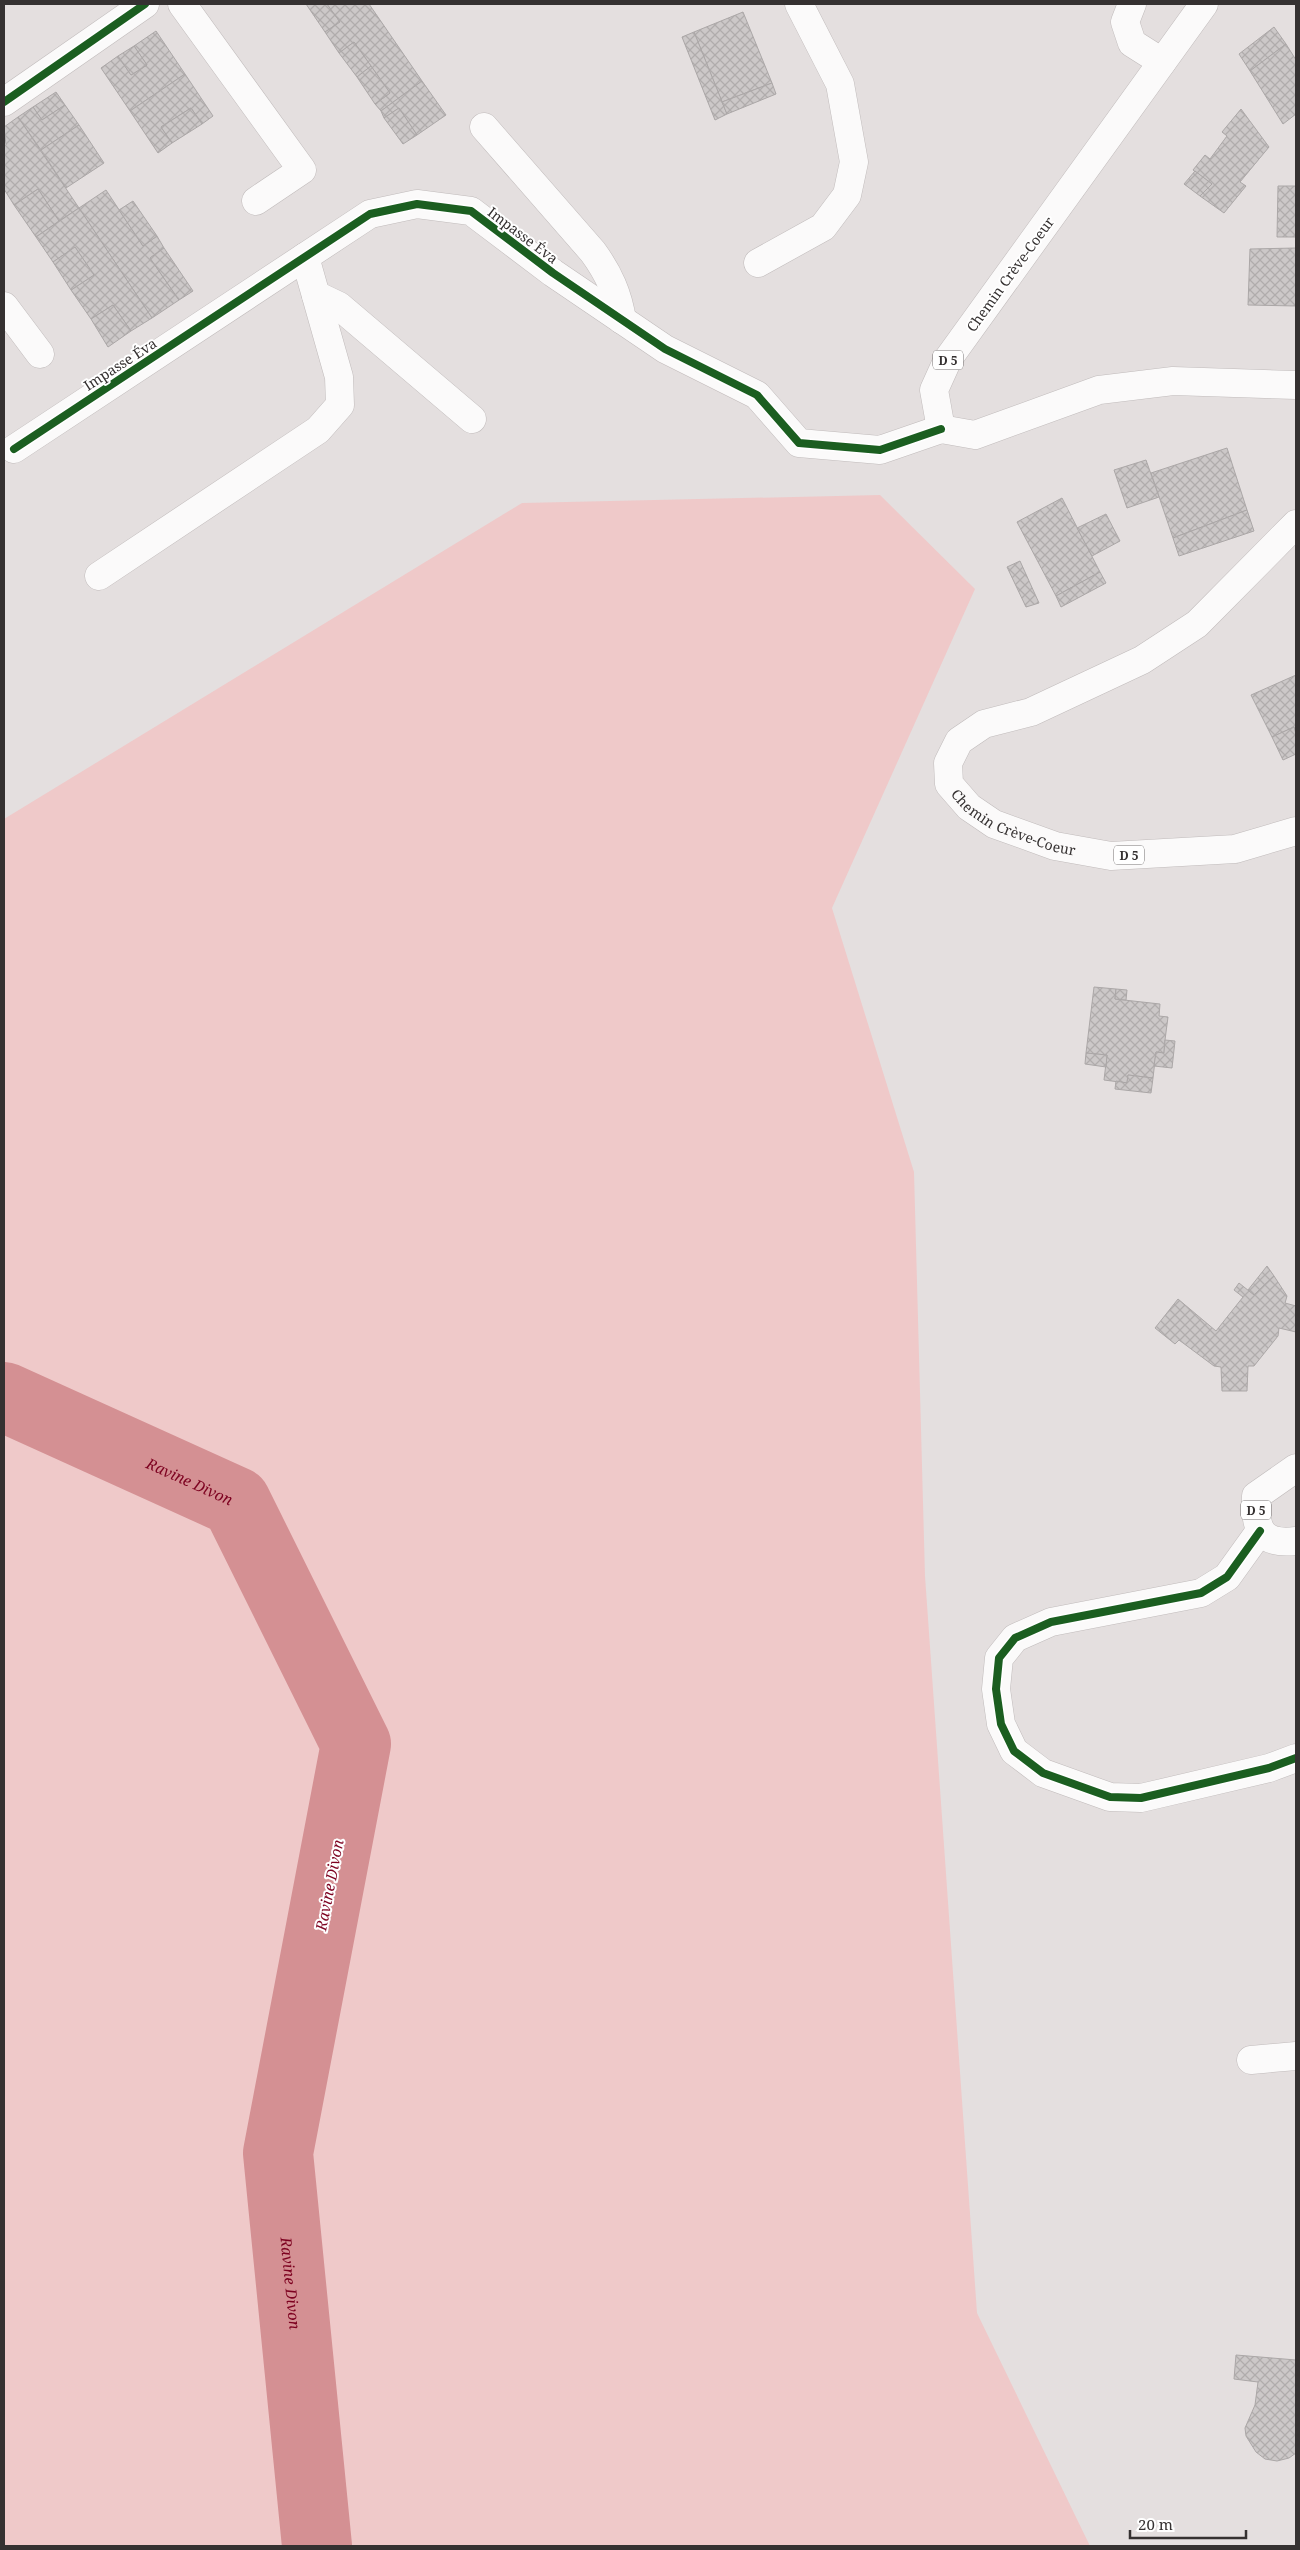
<svg xmlns="http://www.w3.org/2000/svg" width="1300" height="2550" viewBox="0 0 1300 2550" font-family="'Noto Serif',serif">
	<style>
		.green { fill: #efc9c9 }
		.lines { fill: none; stroke-linecap: round; stroke-linejoin: round }
		.river { stroke: #d49093; stroke-width: 70 }
		.building { fill: url(#building-cross-hatch); stroke: #aba7a7 }
		.minor-casing { stroke: #c0bbbb; stroke-width: 29 }
		.major-casing { stroke: #c0bbbb; stroke-width: 29 }
		.minor { stroke: #fbfafa; stroke-width: 28 }
		.major { stroke: #fbfafa; stroke-width: 28 }
		.cycleway-casing { stroke: #fff; stroke-width: 11 }
		.cycleway { stroke: #1b5e20; stroke-width: 8 }
		.labels { text-anchor: middle; dominant-baseline: central; stroke-width: 4; stroke-linejoin: round; paint-order: stroke }
		.shield { fill: #fff; stroke: #726f6f; stroke-width: 1 }
		.shield-label { font-size: 12px; font-weight: bold; fill: #353131 }
		.street-label { font-size: 14px; fill: #353131; stroke: #fff }
		.water-label { font-size: 15px; font-style: italic; fill: #7d0220; stroke: #fff }
	</style>
	<defs>
		<pattern id="building-cross-hatch" width="8" height="8" patternUnits="userSpaceOnUse" patternTransform="scale(1.25)"><rect width="8" height="8" fill="#ccc8c8"/><path d="M0 0l8 8M0 8l8-8" fill="none" stroke="#b0acac"/></pattern>
	</defs>
	<rect width="100%" height="100%" fill="#e4dfdf"/>
	<polygon class="green" points="880,495 975,589 832,908 914,1172 925,1576 977,2313 1090,2546 4,2546 4,819 522,503"/>
	<g class="lines">
		<path class="river" id="s1" d="M 4,1397 L 236,1502 L 356,1744 L 278,2153 L 317,2546"/>
	</g>
	<g class="building">
		<polygon points="306,4 327,4 340,22 325,32"/>
		<polygon points="327,4 369,4 422,81 381,111 375,104 390,93 354,42 339,53 325,32 340,22"/>
		<polygon points="743,12 772,83 722,102 694,32"/>
		<polygon points="1274,27 1286,44 1250,71 1239,54"/>
		<polygon points="156,31 185,74 130,111 101,68 118,56 131,75 147,65 134,46"/>
		<polygon points="694,32 727,114 715,120 682,37"/>
		<polygon points="354,42 371,66 357,77 339,53"/>
		<polygon points="1286,44 1296,60 1296,114 1283,124 1250,71"/>
		<polygon points="134,46 147,65 131,75 118,56"/>
		<polygon points="371,66 390,93 375,104 357,77"/>
		<polygon points="185,74 213,116 202,124 191,108 161,127 172,143 158,153 130,111"/>
		<polygon points="422,81 446,115 417,135 399,108 384,118 381,111"/>
		<polygon points="772,83 776,94 727,114 722,102"/>
		<polygon points="56,92 65,105 42,120 33,107"/>
		<polygon points="65,105 79,125 41,150 18,117 33,107 42,120"/>
		<polygon points="191,108 202,124 172,143 161,127"/>
		<polygon points="399,108 417,135 403,144 384,118"/>
		<polygon points="1241,109 1269,147 1240,182 1246,186 1224,213 1200,196 1212,184 1193,170 1205,155 1210,159 1227,136 1222,132"/>
		<polygon points="18,117 79,208 59,221 38,189 14,205 4,189 4,146 6,145 4,127"/>
		<polygon points="79,125 104,163 66,188 41,150"/>
		<polygon points="1195,171 1212,184 1200,196 1184,184"/>
		<polygon points="1278,186 1296,186 1296,237 1277,237"/>
		<polygon points="38,189 59,221 36,237 14,205"/>
		<polygon points="106,190 143,246 157,236 164,248 150,258 179,300 152,318 79,208"/>
		<polygon points="133,201 157,236 143,246 119,210"/>
		<polygon points="79,208 152,318 131,331 113,305 91,319 71,290 94,275 75,247 53,262 36,237"/>
		<polygon points="75,247 94,275 71,290 53,262"/>
		<polygon points="164,248 193,291 179,300 150,258"/>
		<polygon points="1296,248 1296,306 1248,305 1250,249"/>
		<polygon points="113,305 131,331 108,347 91,319"/>
		<polygon points="1227,448 1247,510 1173,538 1151,473"/>
		<polygon points="1146,460 1159,497 1127,508 1114,470"/>
		<polygon points="1062,498 1100,572 1056,596 1017,522"/>
		<polygon points="1247,510 1254,531 1179,556 1173,538"/>
		<polygon points="1106,514 1120,541 1092,556 1077,528"/>
		<polygon points="1020,561 1039,603 1026,607 1007,567"/>
		<polygon points="1100,572 1106,583 1061,607 1056,596"/>
		<polygon points="1296,675 1296,734 1294,727 1272,737 1251,695"/>
		<polygon points="1294,727 1296,734 1296,754 1283,760 1272,737"/>
		<polygon points="1094,987 1116,989 1115,999 1160,1004 1159,1016 1168,1017 1165,1040 1164,1053 1156,1052 1153,1078 1128,1075 1127,1083 1104,1080 1107,1055 1086,1053"/>
		<polygon points="1116,989 1127,990 1126,1000 1115,999"/>
		<polygon points="1165,1040 1175,1041 1172,1068 1154,1066 1156,1052 1164,1053"/>
		<polygon points="1086,1053 1107,1055 1106,1067 1085,1064"/>
		<polygon points="1128,1075 1153,1078 1151,1093 1115,1089 1116,1081 1127,1083"/>
		<polygon points="1267,1266 1274,1276 1254,1295 1248,1290"/>
		<polygon points="1274,1276 1287,1296 1285,1303 1296,1306 1296,1332 1279,1328 1278,1336 1254,1366 1248,1366 1247,1391 1222,1391 1221,1367 1214,1366 1179,1340 1175,1344 1155,1328 1178,1299 1216,1331 1243,1297 1234,1290 1239,1283 1254,1295"/>
		<polygon points="1236,2355 1296,2360 1296,2453 1289,2458 1277,2461 1265,2459 1256,2452 1246,2436 1245,2428 1255,2405 1258,2382 1234,2379"/>
	</g>
	<g class="lines">
		<g class="minor-casing">
			<g id="minor">
				<polyline points="182,4 302,170 256,201"/>
				<polyline points="1132,4 1125,22 1132,43 1162,62"/>
				<polyline points="4,102 145,4"/>
				<path d="M 484,127 L 593,252 C 609,274 618,294 622,320"/>
				<polyline points="758,263 823,227 847,195 854,162 840,84 799,4"/>
				<polyline points="316,295 339,306 472,419"/>
				<polyline points="4,306 40,354"/>
				<polyline points="14,449 370,214 417,204 471,211 553,273 665,349 757,395 799,443 880,450 941,429"/>
				<polyline points="99,576 318,430 340,405 339,377 305,257"/>
				<polyline points="1260,1531 1227,1577 1201,1593 1051,1622 1015,1638 999,1658 996,1689 1001,1724 1014,1751 1043,1773 1110,1797 1141,1798 1269,1768 1296,1758"/>
				<polyline points="1251,2060 1296,2056"/>
			</g>
		</g>
		<g class="major-casing">
			<g id="major">
				<polyline points="1204,4 948,359 934,390 941,429 975,435 1099,390 1173,381 1296,385"/>
				<path id="s2" d="M 1296,524 L 1197,624 L 1142,660 L 1031,712 L 984,724 L 959,741 L 948,763 L 949,784 L 969,807 L 994,824 L 1055,846 L 1111,856 L 1235,849 L 1296,831"/>
				<path d="M 1296,1468 L 1256,1496 C 1255,1529 1260,1545 1296,1541"/>
			</g>
		</g>
		<use href="#minor" class="minor"/>
		<use href="#major" class="major"/>
		<g class="cycleway-casing">
			<g id="cycleway">
				<polyline points="4,102 145,4"/>
				<polyline points="14,449 370,214 417,204 471,211 553,273 665,349 757,395 799,443 880,450 941,429"/>
				<polyline points="1260,1531 1227,1577 1201,1593 1051,1622 1015,1638 999,1658 996,1689 1001,1724 1014,1751 1043,1773 1110,1797 1141,1798 1269,1768 1296,1758"/>
			</g>
		</g>
		<use href="#cycleway" class="cycleway"/>
	</g>
	<g class="labels">
		<g class="shield">
			<rect x="933" y="350.5" width="30" height="19" rx="4"/>
			<rect x="1114" y="845.5" width="30" height="19" rx="4"/>
			<rect x="1241" y="1500.5" width="30" height="19" rx="4"/>
		</g>
		<g class="shield-label">
			<text x="948" y="360">D 5</text>
			<text x="1129" y="855">D 5</text>
			<text x="1256" y="1510">D 5</text>
		</g>
		<g class="street-label">
			<text transform="translate(523 235) rotate(37)">Impasse Éva</text>
			<text transform="translate(1010 274) rotate(-54)">Chemin Crève-Coeur</text>
			<text transform="translate(120 364) rotate(-33)">Impasse Éva</text>
			<text stroke="none"><textPath href="#s2" startOffset="531">Chemin Crève-Coeur</textPath></text>
		</g>
		<g class="water-label">
			<text stroke="none"><textPath href="#s1" startOffset="204">Ravine Divon</textPath></text>
			<text transform="translate(329 1885) rotate(-79)">Ravine Divon</text>
			<text stroke="none"><textPath href="#s1" startOffset="1072">Ravine Divon</textPath></text>
		</g>
	</g>
	<rect width="1300" height="2550" fill="none" stroke="#353131" stroke-width="10"/>
	<path d="M1130 2530v8h116v-8" fill="none" stroke="#353131" stroke-width="2.5"/>
	<text x="1138" y="2530" font-size="15" fill="#353131" stroke="#ffffff" stroke-width="4" paint-order="stroke">20 m</text>
</svg>
